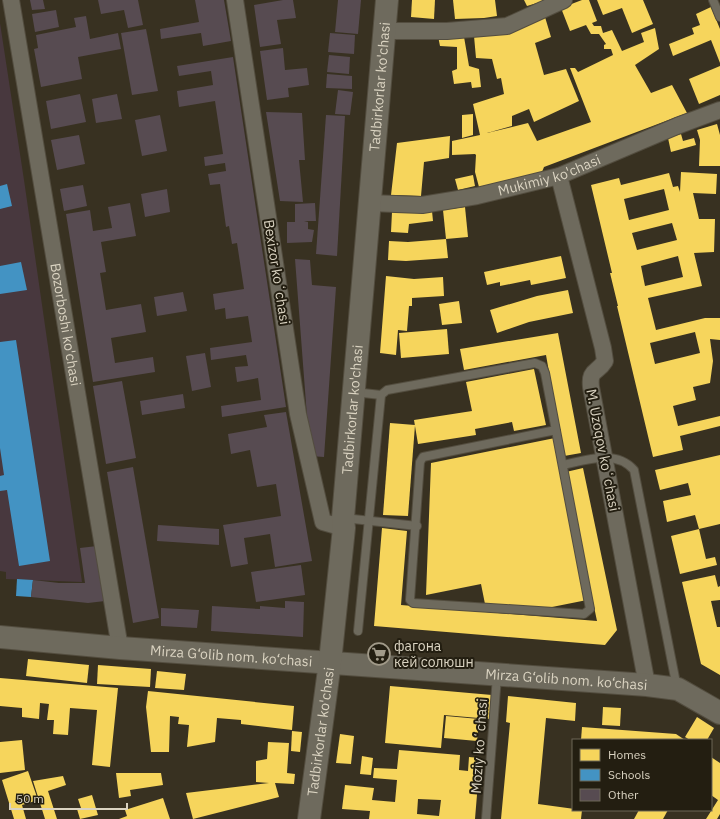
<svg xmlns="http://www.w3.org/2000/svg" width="720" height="819" viewBox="0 0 720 819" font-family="'IBM Plex Sans',sans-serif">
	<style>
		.education { fill: #48383e }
		.homes { fill: #f6d55c; fill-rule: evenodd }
		.schools { fill: #4393c3 }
		.building { fill: #574b51 }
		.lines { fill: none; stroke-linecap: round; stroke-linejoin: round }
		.lane-casing { stroke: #534d3f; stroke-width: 10 }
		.street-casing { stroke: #534d3f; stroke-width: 18 }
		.secondary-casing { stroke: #534d3f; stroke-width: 24 }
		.lane { stroke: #6e6a5d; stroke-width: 8 }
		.street { stroke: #6e6a5d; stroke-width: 16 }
		.secondary { stroke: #6e6a5d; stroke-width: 22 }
		.labels { text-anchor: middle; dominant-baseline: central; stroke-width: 4; stroke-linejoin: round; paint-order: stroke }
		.street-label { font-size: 14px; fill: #dad3c1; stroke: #231e11 }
		.poi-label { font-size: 14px; fill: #dad3c1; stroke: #231e11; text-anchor: start }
	</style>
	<rect width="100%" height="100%" fill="#383121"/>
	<polygon class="education" points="0,23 24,180 82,582 6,579 6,572 0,571"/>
	<g class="homes">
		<polygon points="412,0 435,0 434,19 411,17"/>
		<polygon points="453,0 495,0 497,16 484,18 455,19"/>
		<polygon points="524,0 547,0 527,6"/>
		<polygon points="582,0 589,0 597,21 592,23 594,26 601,26 603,33 612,30 622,51 644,42 641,33 655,28 659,49 635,65 651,93 672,85 687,113 544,167 542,172 479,187 475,172 476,155 475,154 452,155 452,141 480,135 473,104 504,94 501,78 497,79 492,59 476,58 474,36 545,17 551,37 535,43 544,75 566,69 579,101 534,122 529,109 512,116 512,126 487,133 528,123 537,141 591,122 570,68 575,68 578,72 613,55 611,49 604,49 604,45 606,44 599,34 591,34 586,25 570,31 561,8"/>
		<polygon points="597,0 643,0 653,24 632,33 622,8 603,15"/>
		<polygon points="711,7 720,29 720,63 711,40 673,56 669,44 694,34 692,28 700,25 696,14"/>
		<polygon points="463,31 469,66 479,69 481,87 472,88 471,82 454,84 452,71 457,69 457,47 440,46 438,36"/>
		<polygon points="720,66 720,95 699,104 689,79"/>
		<polygon points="473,114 473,135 462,138 462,115"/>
		<polygon points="717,124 720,135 720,166 699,166 700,140 697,130"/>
		<polygon points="681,134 683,141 694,138 696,145 671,152 668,138"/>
		<polygon points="450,136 449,158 424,162 421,196 391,195 397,143"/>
		<path d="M 681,172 L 717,174 L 716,194 L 693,193 L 699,219 L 715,219 L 714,252 L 694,253 L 702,286 L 648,298 L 656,330 L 705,318 L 720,318 L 720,340 L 710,339 L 713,361 L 710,383 L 693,387 L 696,400 L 673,406 L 678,426 L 720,416 L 720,426 L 680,436 L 683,450 L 653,457 L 617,306 L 618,306 L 610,273 L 612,273 L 591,185 L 619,178 L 621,185 L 669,173 L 673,187 L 678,186 L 680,192 ZM 664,189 L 669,210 L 629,220 L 624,199 ZM 672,223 L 677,240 L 637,250 L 632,233 ZM 678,256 L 683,277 L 645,286 L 641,266 ZM 695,332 L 700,353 L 655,364 L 650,343 Z"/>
		<polygon points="473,175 475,186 458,190 455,179"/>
		<polygon points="465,207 468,237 446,239 443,210"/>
		<polygon points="432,211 433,221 409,224 408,233 391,232 392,212 409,213"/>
		<polygon points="446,239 448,258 406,261 388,260 389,241 408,242"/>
		<polygon points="561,256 566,278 531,285 530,280 500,286 500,282 487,285 484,272"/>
		<polygon points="386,276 414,279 443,277 444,296 412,298 412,306 409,306 407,331 398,330 396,355 380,353"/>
		<polygon points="568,290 573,313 529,322 497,333 490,310 537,296"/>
		<polygon points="459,301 462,323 442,325 439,304"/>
		<polygon points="447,329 449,354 401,358 399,333"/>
		<polygon points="558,333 581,453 564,456 546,355 464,370 460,349"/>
		<polygon points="534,369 546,425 514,431 512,422 475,429 476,435 418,444 414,420 472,411 466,382"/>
		<polygon points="390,423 415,425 408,516 383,515"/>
		<polygon points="555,438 587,600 532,611 485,604 481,584 426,595 431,463"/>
		<polygon points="720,455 720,524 699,529 695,515 667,522 663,501 691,495 688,483 660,490 655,470"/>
		<polygon points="583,468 617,630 605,645 374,626 382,528 407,531 401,605 597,621 566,472"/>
		<polygon points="699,529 706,559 715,557 717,565 680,574 671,536"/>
		<polygon points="715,575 718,587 720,586 720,600 711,601 717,627 720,627 720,675 701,664 682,582"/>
		<polygon points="28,659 89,665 87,683 26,676"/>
		<polygon points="98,665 151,669 150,687 97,684"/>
		<polygon points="157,671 186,674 184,690 155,688"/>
		<polygon points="0,678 118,688 110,767 92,765 97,710 70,708 68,735 53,734 54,720 47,720 49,704 40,703 39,719 22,717 22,708 0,706"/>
		<polygon points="390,686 492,695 490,719 444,715 441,748 385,743"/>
		<polygon points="148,691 294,706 292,730 241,724 241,720 217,718 215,742 187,747 189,725 178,724 179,717 170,716 169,752 151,752 146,707"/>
		<polygon points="508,696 576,703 575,721 546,718 538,804 582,810 581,819 501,819 510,723 506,722"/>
		<polygon points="603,707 621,708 620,726 602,725"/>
		<polygon points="446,716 479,719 477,741 444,738"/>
		<polygon points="697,717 714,728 707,740 690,740 685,737"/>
		<polygon points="582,727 676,734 685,740 581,740"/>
		<polygon points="292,731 302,732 300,752 291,751"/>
		<polygon points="340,734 354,736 351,764 336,763"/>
		<polygon points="22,740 25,770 0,773 0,742"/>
		<polygon points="268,742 289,743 287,773 295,774 294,784 275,783 279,797 193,819 186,793 269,783 256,782 256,761 267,759"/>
		<path d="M 399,750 L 460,755 L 459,770 L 468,771 L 469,757 L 480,758 L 475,819 L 369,819 L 370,811 L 342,809 L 345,785 L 374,788 L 372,800 L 395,802 L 397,780 L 373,778 L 374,768 L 397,769 ZM 418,799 L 441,800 L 439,816 L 417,814 Z"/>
		<polygon points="362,756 373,758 371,775 360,774"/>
		<polygon points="711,757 720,763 720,814 717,819 706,819 718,800 711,795"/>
		<polygon points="28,771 38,800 22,805 26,819 14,819 2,780"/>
		<polygon points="116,773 161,773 163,785 130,790 131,796 119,798"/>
		<polygon points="63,776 66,785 48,791 57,819 45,819 33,781"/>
		<polygon points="92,795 98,815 80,819 77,809 81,808 78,799"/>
		<polygon points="163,798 170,819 119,819 127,816 125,810"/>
		<polygon points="639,810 668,810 663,819 634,819"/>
	</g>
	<g class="schools">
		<polygon points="7,184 12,206 0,209 0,186"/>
		<polygon points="21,262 27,290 0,294 0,266"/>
		<polygon points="16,340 50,561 19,566 7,490 0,491 0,476 4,475 0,448 0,342"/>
		<polygon points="17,579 33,580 31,597 16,596"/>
	</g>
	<g class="building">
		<polygon points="30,0 43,0 45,9 32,10"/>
		<polygon points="98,0 138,0 143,25 128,28 124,10 101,14"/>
		<polygon points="195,0 224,0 231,41 203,46 201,33 161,39 160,29 199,22"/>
		<polygon points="283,0 293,0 296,18 277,20 281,44 260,47 254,5"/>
		<polygon points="338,0 361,0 358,34 335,32"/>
		<polygon points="56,10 59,27 35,32 32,14"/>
		<polygon points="86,16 90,39 118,33 121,49 78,57 82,79 41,87 34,49 38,48 36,35 76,27 74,18"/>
		<polygon points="146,29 158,91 132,95 121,33"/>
		<polygon points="330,33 355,35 354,54 328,52"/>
		<polygon points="283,48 285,70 307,68 309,85 288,88 289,97 267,100 260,51"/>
		<polygon points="329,55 350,57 349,74 327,72"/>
		<polygon points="233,57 286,407 222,417 221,406 261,400 258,378 237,382 235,367 248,366 246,355 211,360 210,348 252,342 248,316 226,319 225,308 215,310 213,294 244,289 237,243 232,244 229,226 226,227 220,184 210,185 208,174 226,171 225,163 205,166 204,157 223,154 215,101 179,107 177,91 213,85 211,71 179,76 177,66"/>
		<polygon points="327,74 352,76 352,89 326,88"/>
		<polygon points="338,90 353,92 350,115 335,114"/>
		<polygon points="80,94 86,122 51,129 46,101"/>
		<polygon points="117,94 122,119 96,123 92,99"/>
		<polygon points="266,112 302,113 305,160 299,160 303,202 280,201"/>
		<polygon points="160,115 167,151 142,156 135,120"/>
		<polygon points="326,115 345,116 337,256 316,254"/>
		<polygon points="79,135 85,164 57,170 51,140"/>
		<polygon points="83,185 87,206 64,211 60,189"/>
		<polygon points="167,189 170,212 145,217 141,194"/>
		<polygon points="130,203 136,236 101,242 106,272 100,273 106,310 141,304 146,332 111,338 115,363 153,357 155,372 93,382 66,214 90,210 93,231 112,228 108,207"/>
		<polygon points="315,203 316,221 304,221 308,222 308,229 314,230 312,242 287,243 287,222 295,222 295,204"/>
		<polygon points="295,259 310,260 312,285 336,287 324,457 310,456"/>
		<polygon points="183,292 187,311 157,316 154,297"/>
		<polygon points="205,353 211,387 192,391 186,356"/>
		<polygon points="122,381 136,458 106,464 93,386"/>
		<polygon points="183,394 185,408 142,415 140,401"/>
		<polygon points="286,412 312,561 275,567 270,534 244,538 248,564 231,567 223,525 281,516 276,484 257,487 250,450 231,454 228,434 267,427 264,415"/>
		<polygon points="133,467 159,618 133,623 107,472"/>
		<polygon points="158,525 219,529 219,545 157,541"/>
		<polygon points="97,546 105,601 88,603 31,597 33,580 59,583 85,583 80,548"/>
		<polygon points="301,565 305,595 256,602 251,572"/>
		<polygon points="285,601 304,602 303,637 211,631 212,606 260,609 260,606 285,608"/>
		<polygon points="161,608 199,610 197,628 161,626"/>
	</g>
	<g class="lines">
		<g class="lane-casing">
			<g id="lane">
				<polyline points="713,0 720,17"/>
				<polyline points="354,392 381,395"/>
				<path d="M 563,465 C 586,460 616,449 634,470 L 677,688"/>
				<polyline points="344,518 417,526"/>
				<polyline points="358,631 381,395 387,390 535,363 542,366 545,373 590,609 584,614 413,603 410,600 420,462 423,457 556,430"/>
				<polyline points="486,819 497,676"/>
			</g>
		</g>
		<g class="street-casing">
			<g id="street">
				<path id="s1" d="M 11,0 L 120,648"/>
				<polyline points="235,0 298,414 323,522 344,528"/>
				<polyline points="385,31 447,31 507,26 564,0"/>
				<path d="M 559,176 L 603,348 L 605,361 C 597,374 589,369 591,387 L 647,685"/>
				<path id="s2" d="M 369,203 L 422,205 L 477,196 L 559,176 L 677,126 L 720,110"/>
			</g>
		</g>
		<g class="secondary-casing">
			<g id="secondary">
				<path id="s3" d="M 0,637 L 120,648 L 647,685 L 678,689 L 720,713"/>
				<path id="s4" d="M 309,819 L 330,662 L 344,528 L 343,518 L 387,0"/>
			</g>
		</g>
		<use href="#lane" class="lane"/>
		<use href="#street" class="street"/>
		<use href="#secondary" class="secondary"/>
	</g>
	<defs>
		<g id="supermarket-ring" transform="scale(1.15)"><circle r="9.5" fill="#231e11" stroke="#a19a89" stroke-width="1.5"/><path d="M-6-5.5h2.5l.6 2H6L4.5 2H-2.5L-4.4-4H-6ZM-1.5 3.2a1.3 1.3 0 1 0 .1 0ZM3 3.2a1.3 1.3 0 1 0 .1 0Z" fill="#a19a89"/></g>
	</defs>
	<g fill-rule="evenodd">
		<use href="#supermarket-ring" x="379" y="654"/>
	</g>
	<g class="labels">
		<g class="street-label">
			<text stroke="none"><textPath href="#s4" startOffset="736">Tadbirkorlar ko'chasi</textPath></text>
			<text stroke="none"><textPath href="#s2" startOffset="184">Mukimiy ko'chasi</textPath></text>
			<text transform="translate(277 272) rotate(81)">Bexizor koʻchasi</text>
			<text stroke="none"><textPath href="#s1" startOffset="329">Bozorboshi ko'chasi</textPath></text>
			<text stroke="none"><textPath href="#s4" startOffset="412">Tadbirkorlar ko'chasi</textPath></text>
			<text transform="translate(603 450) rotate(79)">M. Uzoqov koʻchasi</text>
			<text stroke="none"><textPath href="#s3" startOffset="232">Mirza G‘olib nom. ko‘chasi</textPath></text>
			<text stroke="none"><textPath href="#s3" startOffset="568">Mirza G‘olib nom. ko‘chasi</textPath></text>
			<text stroke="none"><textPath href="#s4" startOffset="88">Tadbirkorlar ko'chasi</textPath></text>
			<text transform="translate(479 746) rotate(-86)">Moziy koʻchasi</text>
		</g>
		<g class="poi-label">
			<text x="394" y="646">фагона<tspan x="394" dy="16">кей солюшн</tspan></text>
		</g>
	</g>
	<rect x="572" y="739" width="140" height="72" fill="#231e11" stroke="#6c6657"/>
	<rect x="580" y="749" width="20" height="12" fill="#f6d55c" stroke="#6c6657"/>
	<text x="608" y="759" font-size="12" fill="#dad3c1">Homes</text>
	<rect x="580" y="769" width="20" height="12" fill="#4393c3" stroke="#6c6657"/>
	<text x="608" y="779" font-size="12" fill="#dad3c1">Schools</text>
	<rect x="580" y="789" width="20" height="12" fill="#574b51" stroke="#6c6657"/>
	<text x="608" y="799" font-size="12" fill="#dad3c1">Other</text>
	<path d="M10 803v6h117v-6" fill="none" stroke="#dad3c1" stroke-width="2"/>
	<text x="16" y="803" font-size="12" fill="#dad3c1" stroke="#231e11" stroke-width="3" paint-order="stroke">50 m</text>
</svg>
